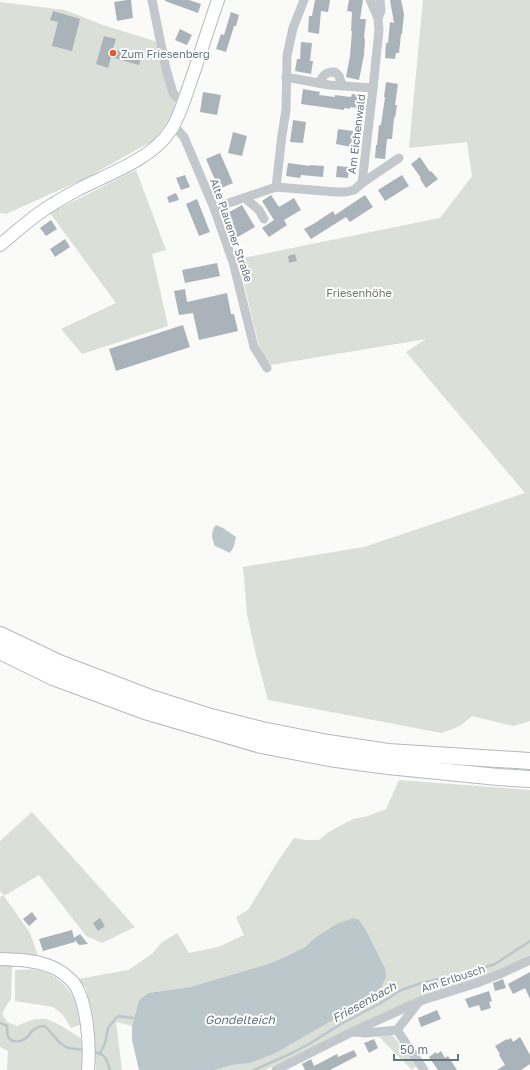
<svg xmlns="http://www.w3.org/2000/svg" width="530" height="1070" viewBox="0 0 530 1070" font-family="'Golos Text',sans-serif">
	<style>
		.green { fill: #dadfd7 }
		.water { fill: #bbc7cb }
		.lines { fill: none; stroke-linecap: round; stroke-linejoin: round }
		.stream { stroke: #bbc7cb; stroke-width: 2.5 }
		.building { fill: #aab3b9 }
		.secondary-casing { stroke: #b3babf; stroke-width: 14 }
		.motorway-casing { stroke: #b4b9bd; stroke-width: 18 }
		.minor { stroke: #c3c8cc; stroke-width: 9 }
		.secondary { stroke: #fff; stroke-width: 12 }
		.motorway { stroke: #fff; stroke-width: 16 }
		.poi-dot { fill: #e4572e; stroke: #fff; stroke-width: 1.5 }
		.labels { text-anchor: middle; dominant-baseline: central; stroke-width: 4; stroke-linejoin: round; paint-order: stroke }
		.poi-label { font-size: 11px; fill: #657683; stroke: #fff; text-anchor: start }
		.street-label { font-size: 11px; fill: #657683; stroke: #fff }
		.park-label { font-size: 11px; fill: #687a64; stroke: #fff }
		.water-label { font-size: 12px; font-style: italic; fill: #60757c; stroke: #fff }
	</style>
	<rect width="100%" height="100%" fill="#fafaf8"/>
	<g class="green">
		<polygon points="423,0 530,0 530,721 513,726 472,716 460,726 442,733 268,700 256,655 247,614 243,567 364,547 525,493 406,352 426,339 271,365 260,350 238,259 440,218 472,176 467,142 409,148"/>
		<polygon points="0,2 65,10 103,25 164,44 176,90 174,110 156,139 86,178 6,214 0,213"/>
		<polygon points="136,170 166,250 152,254 168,326 82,354 61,329 116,303 50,213"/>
		<polygon points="399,780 530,790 530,955 485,978 363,1024 265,1070 215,1070 232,1065 250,1063 274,1054 373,997 380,989 385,968 366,930 359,920 316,937 305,947 285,957 268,964 190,987 148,993 139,1000 132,1026 116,1022 122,1070 96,1070 95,1046 88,996 86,988 78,979 128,970 152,954 161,943 177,933 189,953 218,947 244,935 236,917 248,910 278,861 294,838 305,840 319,840 327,833 353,819 368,816 386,809"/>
		<path d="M 32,812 L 135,927 L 102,943 L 86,936 L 39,875 L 4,896 L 30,933 L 38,956 L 19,957 L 12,968 L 11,999 L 6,1006 L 2,1014 L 7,1022 L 17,1026 C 26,1022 35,1018 45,1019 C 54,1020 72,1033 81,1038 L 84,1062 L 82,1070 L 7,1070 L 8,1051 L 0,1047 L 0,899 L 1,896 L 4,896 L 0,891 L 0,841 Z"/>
		<path d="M 15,970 C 22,970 30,969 37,970 C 51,972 65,983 72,995 C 77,1003 78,1016 80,1025 L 71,1028 L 63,1015 L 53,1007 L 15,1001 Z"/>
		<polygon points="391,1034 395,1038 417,1065 412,1070 377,1035"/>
	</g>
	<g class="water">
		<path d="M 216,525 L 223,528 L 236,537 L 234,546 L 230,553 L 215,546 C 212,538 210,533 216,525 Z"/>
		<polygon points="353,918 359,920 366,930 385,968 386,977 380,989 373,997 274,1054 250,1063 232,1065 215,1070 139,1070 132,1040 132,1026 139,1000 148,993 190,987 268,964 285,957 305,947 316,937 337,924"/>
	</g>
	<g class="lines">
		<g class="stream">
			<path d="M 0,1023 L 7,1026 C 7,1029 7,1033 8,1036 C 11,1044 22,1042 27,1037 C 31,1035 28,1035 31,1032 C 35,1028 40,1026 45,1026 L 60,1043 L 68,1048 L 84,1050"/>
			<path d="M 93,1052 C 106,1054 106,1058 110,1070"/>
			<polyline points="100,1053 105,1043 108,1028 116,1018 119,1016 125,1017 133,1018"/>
			<polyline points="254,1070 292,1053 309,1044 341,1024 381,1003 399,991 415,985 434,980 450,977 470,972 495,964 530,941"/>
		</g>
	</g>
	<g class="building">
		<polygon points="127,0 131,0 133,18 117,21 114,2"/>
		<polygon points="165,0 189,0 201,4 198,13 165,1"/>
		<polygon points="315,0 330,0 328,12 321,11 319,34 308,32 309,16 312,16"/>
		<polygon points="349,0 363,0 360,19 366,19 364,38 365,39 364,55 359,80 346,77 350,56 352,31 351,31 352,12 347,11"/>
		<polygon points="390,0 401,0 404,14 402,34 401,34 399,53 396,53 395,59 385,58 386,43 388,43 390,22 394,23"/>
		<polygon points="53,11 80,19 72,51 52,46 58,22 50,20"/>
		<polygon points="231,12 239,15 236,26 234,26 226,52 216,49 221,34 224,35"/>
		<polygon points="180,29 192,35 187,45 175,40"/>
		<polygon points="104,36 116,39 113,49 141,57 139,65 111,57 108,68 96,64"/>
		<polygon points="301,42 312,43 310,61 313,61 311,74 295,71 297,59 300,59"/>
		<polygon points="386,82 398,84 395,105 397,105 395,118 394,117 392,139 387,139 385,159 375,158 376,145 377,145 379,125 381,125 385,97 384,97"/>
		<polygon points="303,89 320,92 319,95 335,97 335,95 351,97 352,94 363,95 361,109 350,107 350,109 344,108 344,110 301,104"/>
		<polygon points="203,92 221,95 217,115 200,112"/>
		<polygon points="293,120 306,122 303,143 290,142"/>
		<polygon points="338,129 353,131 351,147 336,144"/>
		<polygon points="233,132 247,136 242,156 228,153"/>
		<polygon points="220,153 233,183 219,189 206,159"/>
		<polygon points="420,157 430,172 431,171 438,179 426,188 420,179 421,178 411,164"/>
		<polygon points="288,163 310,166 310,165 324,166 323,177 301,175 300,178 286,176"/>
		<polygon points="337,166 349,167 348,178 336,177"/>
		<polygon points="185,175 190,187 181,190 176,178"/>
		<polygon points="402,175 409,186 385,201 378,190"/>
		<polygon points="176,193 179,200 169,203 167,197"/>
		<polygon points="271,195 279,207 294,198 301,210 284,220 287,225 269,237 262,228 274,220 262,201"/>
		<polygon points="365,195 373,207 350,222 346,217 311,239 304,229 315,223 333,211 335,215"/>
		<polygon points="197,199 210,232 199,236 186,204"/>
		<polygon points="242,205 255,227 236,238 231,228 234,227 226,214"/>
		<polygon points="51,220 57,229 46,236 40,228"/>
		<polygon points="65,239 70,247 55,257 50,249"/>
		<polygon points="295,254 297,261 289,263 288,256"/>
		<polygon points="217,263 220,276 185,283 182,270"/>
		<polygon points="185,289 187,302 227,293 231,314 234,314 238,331 199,340 193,313 179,315 174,291"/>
		<polygon points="183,325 190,347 116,371 109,349"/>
		<polygon points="32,912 37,919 29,926 23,919"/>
		<polygon points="100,918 105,926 98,931 93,923"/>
		<polygon points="72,930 74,938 80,934 88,944 79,945 75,940 75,942 43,951 39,939"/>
		<polygon points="530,972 530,999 525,988 513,994 508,984"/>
		<polygon points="503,979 506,988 495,991 493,983"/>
		<polygon points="489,991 492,1001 489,1002 491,1008 481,1011 479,1005 469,1008 465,999"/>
		<polygon points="437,1010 441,1019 421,1027 418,1018"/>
		<polygon points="520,1037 530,1055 530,1064 521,1070 497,1070 505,1065 499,1055 500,1054 495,1046 507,1039 507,1040 511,1038 513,1042"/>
		<polygon points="374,1039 378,1048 369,1053 364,1043"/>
		<polygon points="354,1050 357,1056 330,1070 305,1070 302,1064 311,1059 314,1066 337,1054 338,1057"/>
		<polygon points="441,1051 445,1058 448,1056 457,1070 438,1070 429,1057 436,1052 437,1054"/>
	</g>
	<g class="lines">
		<g class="secondary-casing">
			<g id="secondary">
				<path d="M 0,245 C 17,231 34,215 53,204 C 61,199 70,194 79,189 C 108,174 152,159 170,131 C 179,118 184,101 189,86 C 199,58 208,29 218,0"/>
				<path d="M 0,959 C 17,960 36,960 52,967 C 59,970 66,975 72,981 C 88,999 90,1047 88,1070"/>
			</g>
		</g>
		<g class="motorway-casing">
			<g id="motorway">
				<polyline points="0,635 59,663 148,697 211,717 262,730 328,743 388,752 530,761"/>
				<polyline points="0,651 53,677 145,711 261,745 329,758 388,766 498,777 530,779"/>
			</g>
		</g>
		<g class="minor">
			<polyline points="152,0 166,69 173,93 183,104"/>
			<polyline points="378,18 381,11 380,0"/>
			<polyline points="286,77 329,85 373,88"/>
			<path d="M 319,83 C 323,76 326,71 335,72 L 339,76 L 342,85"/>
			<polyline points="174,126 184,137 214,208 233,262 254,347 267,368"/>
			<polyline points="362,183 373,88 379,30 378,18 370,0"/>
			<polyline points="276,187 336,192 346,192 354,190 362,183 399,158"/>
			<polyline points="245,198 259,210 264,219"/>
			<polyline points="214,208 276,187 282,135 286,110 287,56 293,28 304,0"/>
			<polyline points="418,1003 397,1030 424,1070"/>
			<polyline points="354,1032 366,1033 397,1030"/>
			<polyline points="276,1070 352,1032 420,1001 477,983 500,974 530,960"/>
		</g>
		<use href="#secondary" class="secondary"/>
		<use href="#motorway" class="motorway"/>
	</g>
	<circle class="poi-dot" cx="113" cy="53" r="4"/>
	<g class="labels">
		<g class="poi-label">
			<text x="121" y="53">Zum Friesenberg</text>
		</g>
		<g class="street-label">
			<text transform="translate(356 134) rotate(-83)">Am Eichenwald</text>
			<text transform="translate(232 230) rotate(71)">Alte Plauener Straße</text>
			<text transform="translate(453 978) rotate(-18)">Am Erlbusch</text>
		</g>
		<g class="park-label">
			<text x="359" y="292">Friesenhöhe</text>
		</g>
		<g class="water-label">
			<text transform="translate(364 1002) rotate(-29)">Friesenbach</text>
			<text x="240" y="1019">Gondelteich</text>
		</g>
	</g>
	<path d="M394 1054v6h64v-6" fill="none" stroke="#657683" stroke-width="2"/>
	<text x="400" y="1054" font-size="12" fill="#657683" stroke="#ffffff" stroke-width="3" paint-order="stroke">50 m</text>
</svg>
